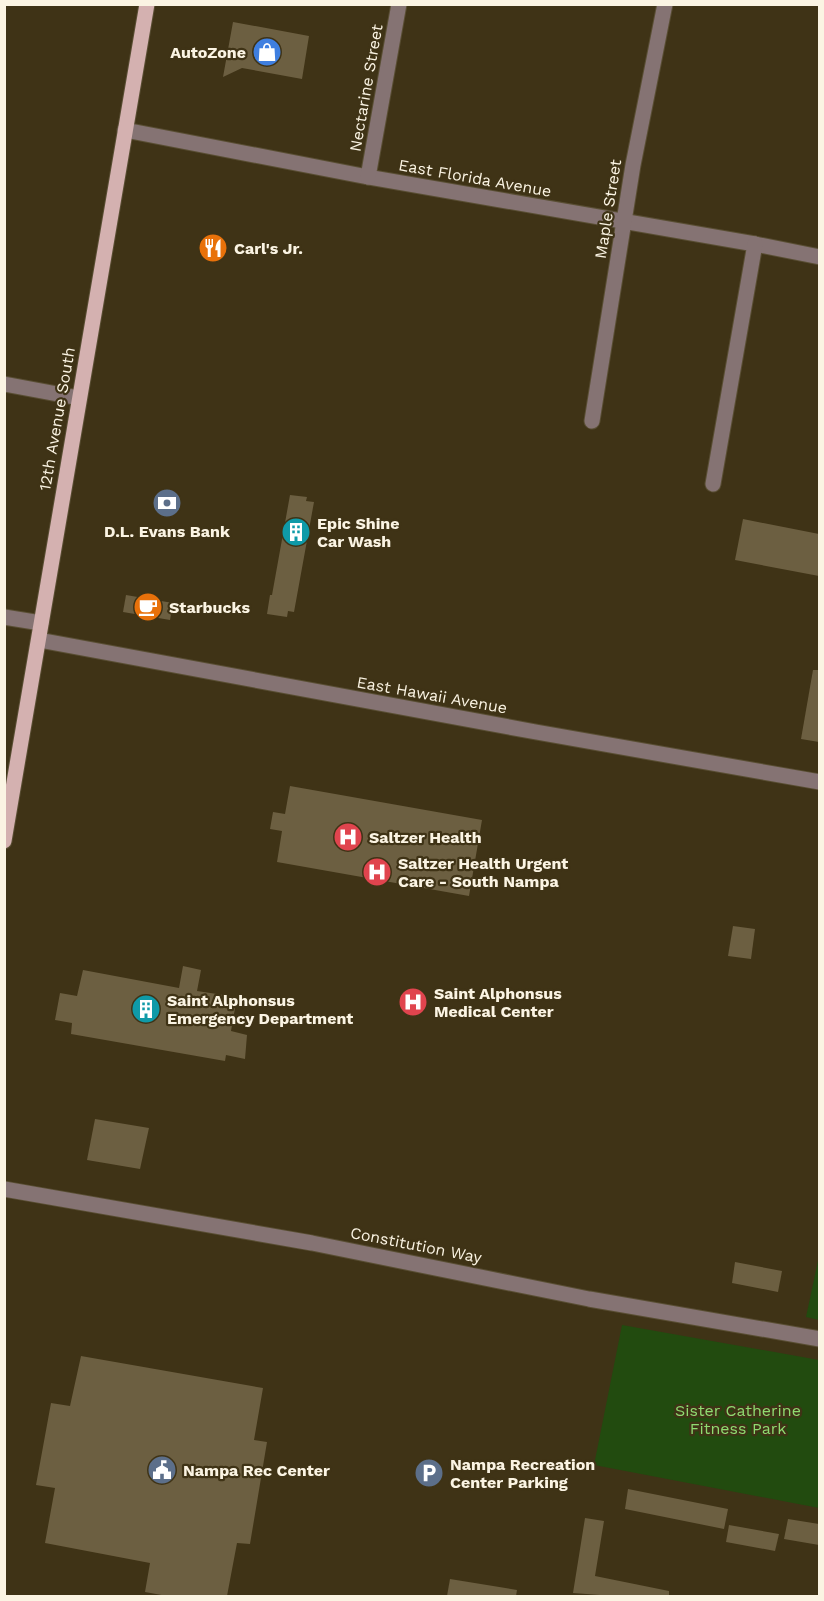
<svg xmlns="http://www.w3.org/2000/svg" width="824" height="1601" viewBox="0 0 824 1601" font-family="'Work Sans',sans-serif">
	<style>
		.green { fill: #224b0f }
		.building { fill: #6c5f41 }
		.lines { fill: none; stroke-linecap: round; stroke-linejoin: round }
		.minor-casing { stroke: #594e33; stroke-width: 17 }
		.major-casing { stroke: #594e33; stroke-width: 17 }
		.minor { stroke: #857373; stroke-width: 15 }
		.major { stroke: #d4b1b0; stroke-width: 15 }
		.labels { text-anchor: middle; dominant-baseline: central; stroke-width: 4.5; stroke-linejoin: round; paint-order: stroke }
		.poi-label { font-size: 16px; font-weight: bold; fill: #fbf4e3; stroke: #3f3316; text-anchor: start }
		.street-label { font-size: 16px; fill: #fbf4e3; stroke: #3f3316 }
		.park-label { font-size: 16px; fill: #8fdb71; stroke: #3f3316 }
	</style>
	<rect width="100%" height="100%" fill="#3f3316"/>
	<g class="green">
		<polygon points="819,1256 820,1257 819,1320 806,1317"/>
		<polygon points="622,1325 819,1360 819,1508 594,1465"/>
	</g>
	<g class="building">
		<polygon points="233,22 309,36 302,79 242,68 223,77"/>
		<polygon points="290,495 307,497 306,501 314,502 294,612 288,611 287,617 267,614 270,595 272,595"/>
		<polygon points="743,519 819,534 819,576 735,560"/>
		<polygon points="126,595 173,603 170,620 123,612"/>
		<polygon points="813,670 819,670 819,742 801,739"/>
		<polygon points="290,786 482,820 469,896 277,862 282,831 270,829 273,812 285,814"/>
		<polygon points="733,926 755,929 751,959 728,956"/>
		<polygon points="183,966 201,970 197,991 237,997 231,1031 247,1035 245,1059 226,1055 225,1061 71,1034 72,1023 55,1020 60,993 77,996 83,970 179,988"/>
		<polygon points="95,1119 149,1128 140,1169 87,1160"/>
		<polygon points="735,1262 782,1271 778,1292 732,1283"/>
		<polygon points="81,1356 263,1388 254,1440 267,1442 250,1544 237,1543 227,1596 167,1596 145,1592 150,1563 45,1543 55,1488 36,1485 51,1403 70,1406"/>
		<polygon points="628,1489 728,1509 724,1529 625,1509"/>
		<polygon points="585,1518 604,1521 595,1576 669,1591 669,1596 613,1596 573,1593"/>
		<polygon points="788,1519 819,1524 819,1545 784,1539"/>
		<polygon points="729,1525 779,1534 775,1551 726,1542"/>
		<polygon points="450,1579 517,1590 516,1596 447,1596"/>
	</g>
	<g class="lines">
		<g class="minor-casing">
			<g id="minor">
				<polyline points="125,130 368,177 755,244 820,257"/>
				<polyline points="368,177 399,4"/>
				<polyline points="4,384 79,398"/>
				<polyline points="592,421 633,165 665,4"/>
				<polyline points="713,484 755,244"/>
				<polyline points="4,617 41,623"/>
				<polyline points="39,640 536,732 820,782"/>
				<polyline points="4,1189 312,1243 589,1299 820,1339"/>
			</g>
		</g>
		<g class="major-casing">
			<polyline id="major" points="4,841 147,4"/>
		</g>
		<use href="#minor" class="minor"/>
		<use href="#major" class="major"/>
	</g>
	<defs>
		<g id="shop-disc" transform="scale(1.5)"><circle r="9.5" fill="#3f7fe0" stroke="#3f3316"/><path d="M-5-2.5h2.3a2.7 3.5 0 0 1 5.4 0H5L5.5 6h-11ZM-1.5-2.5h3a1.5 2.3 0 0 0-3 0Z" fill="#fff"/></g>
		<g id="restaurant-disc" transform="scale(1.5)"><circle r="9.5" fill="#e8710a" stroke="#3f3316"/><path d="M-5-6h1v4h1v-4h1v4h1v-4h1v5L-1.5 .5V6h-2V.5L-5-1ZM5-6V6H3V1.5H1.5Q1.5-4 5-6Z" fill="#fff"/></g>
		<g id="bank-disc" transform="scale(1.5)"><circle r="9.5" fill="#5c6f8a" stroke="#3f3316"/><path d="M-6-4H6V4H-6ZM0-2.3a2.3 2.3 0 1 0 0 4.6a2.3 2.3 0 1 0 0-4.6Z" fill="#fff"/></g>
		<g id="building-disc" transform="scale(1.5)"><circle r="9.5" fill="#0f9aa8" stroke="#3f3316"/><path d="M-4-6H4V6H1V3H-1V6H-4ZM-2.5-4.3h1.7v1.8h-1.7ZM.8-4.3h1.7v1.8H.8ZM-2.5-1h1.7V.8h-1.7ZM.8-1h1.7V.8H.8Z" fill="#fff"/></g>
		<g id="cafe-disc" transform="scale(1.5)"><circle r="9.5" fill="#e8710a" stroke="#3f3316"/><path d="M-5.5-4.5H6V0H3Q3 3.5 0 3.5H-2.5Q-5.5 3.5-5.5 0ZM3-3.2v2h1.7v-2ZM-6 4.5H4V6H-6Z" fill="#fff"/></g>
		<g id="hospital-disc" transform="scale(1.5)"><circle r="9.5" fill="#e0444e" stroke="#3f3316"/><path d="M-5-5h3v3.5h4V-5h3V5h-3V1.5h-4V5h-3Z" fill="#fff"/></g>
		<g id="civic-disc" transform="scale(1.5)"><circle r="9.5" fill="#5c6f8a" stroke="#3f3316"/><path d="M-.6-6.5H3V-4.5H.6V-3L4-1V1h2V6H-6V1h2V-1L-.6-3ZM-1.2 2.5V6h2.4V2.5Z" fill="#fff"/></g>
		<g id="parking-disc" transform="scale(1.5)"><circle r="9.5" fill="#5c6f8a" stroke="#3f3316"/><path d="M-3.5-5.5H1a3.5 3.5 0 0 1 0 7H-1V5.5H-3.5ZM-1-3.4V-.6H.8a1.4 1.4 0 0 0 0-2.8Z" fill="#fff"/></g>
	</defs>
	<g fill-rule="evenodd">
		<use href="#shop-disc" x="267" y="52"/>
		<use href="#restaurant-disc" x="213" y="248"/>
		<use href="#bank-disc" x="167" y="503"/>
		<use href="#building-disc" x="296" y="532"/>
		<use href="#cafe-disc" x="148" y="607"/>
		<use href="#hospital-disc" x="348" y="837"/>
		<use href="#hospital-disc" x="377" y="872"/>
		<use href="#hospital-disc" x="413" y="1002"/>
		<use href="#building-disc" x="146" y="1009"/>
		<use href="#civic-disc" x="162" y="1470"/>
		<use href="#parking-disc" x="429" y="1473"/>
	</g>
	<g class="labels">
		<g class="poi-label">
			<text x="246" y="52" text-anchor="end">AutoZone</text>
			<text x="234" y="248">Carl's Jr.</text>
			<text x="317" y="523">Epic Shine<tspan x="317" dy="18">Car Wash</tspan></text>
			<text x="167" y="531" text-anchor="middle">D.L. Evans Bank</text>
			<text x="169" y="607">Starbucks</text>
			<text x="369" y="837">Saltzer Health</text>
			<text x="398" y="863">Saltzer Health Urgent<tspan x="398" dy="18">Care - South Nampa</tspan></text>
			<text x="434" y="993">Saint Alphonsus<tspan x="434" dy="18">Medical Center</tspan></text>
			<text x="167" y="1000">Saint Alphonsus<tspan x="167" dy="18">Emergency Department</tspan></text>
			<text x="450" y="1464">Nampa Recreation<tspan x="450" dy="18">Center Parking</tspan></text>
			<text x="183" y="1470">Nampa Rec Center</text>
		</g>
		<g class="street-label">
			<text transform="translate(366 88) rotate(-80)">Nectarine Street</text>
			<text transform="translate(475 178) rotate(10)">East Florida Avenue</text>
			<text transform="translate(608 209) rotate(-81)">Maple Street</text>
			<text transform="translate(57 419) rotate(-80)">12th Avenue South</text>
			<text transform="translate(432 695) rotate(10)">East Hawaii Avenue</text>
			<text transform="translate(416 1245) rotate(11)">Constitution Way</text>
		</g>
		<g class="park-label">
			<text x="738" y="1410">Sister Catherine<tspan x="738" dy="18">Fitness Park</tspan></text>
		</g>
	</g>
	<rect width="824" height="1601" fill="none" stroke="#fbf4e3" stroke-width="12"/>
</svg>
